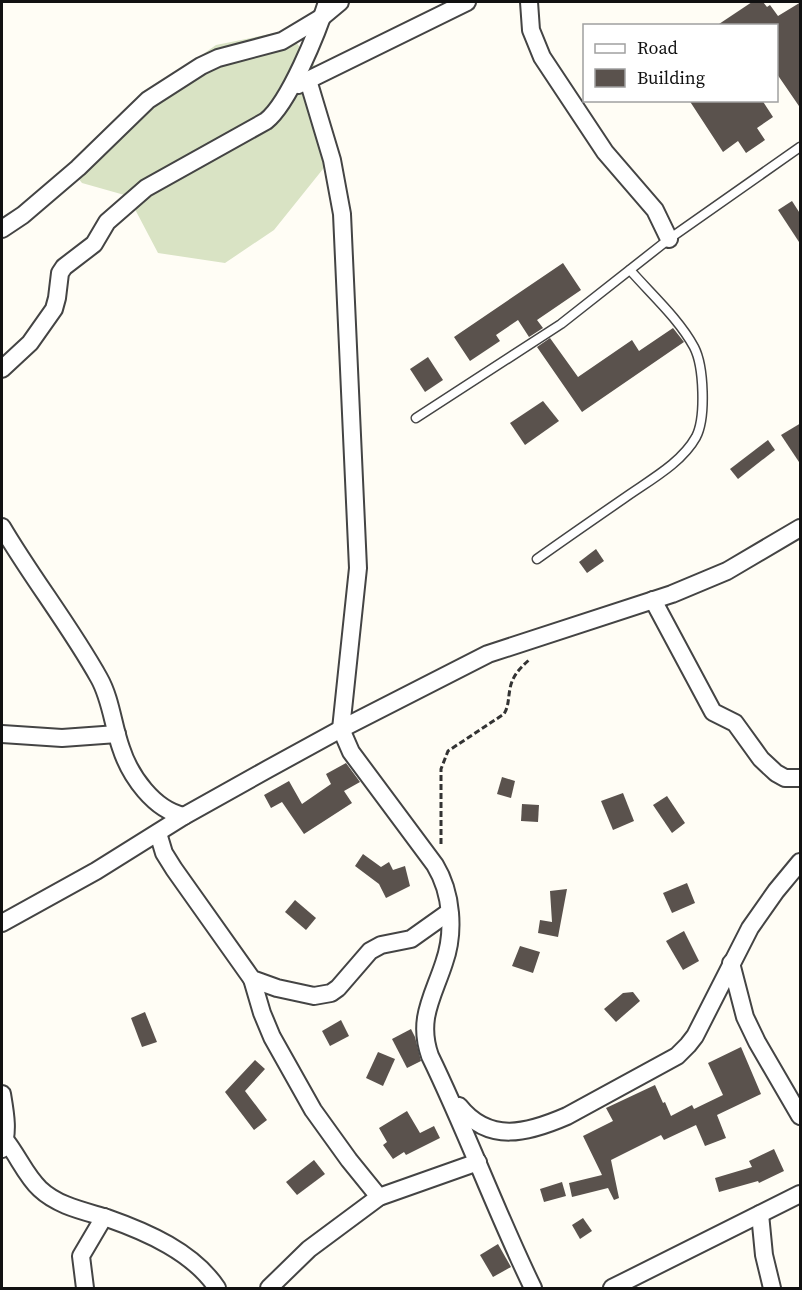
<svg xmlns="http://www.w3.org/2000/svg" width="802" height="1290" viewBox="0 0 802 1290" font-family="'Source Serif 4',serif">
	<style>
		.cemetery { fill: #d9e3c4 }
		.building { fill: #5a524d }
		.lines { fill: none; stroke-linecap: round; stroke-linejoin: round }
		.lane-casing { stroke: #444; stroke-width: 11 }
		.street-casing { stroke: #444; stroke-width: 20 }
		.path { stroke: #333; stroke-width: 3; stroke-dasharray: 6 3; stroke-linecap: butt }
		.lane { stroke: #fff; stroke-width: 8 }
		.street { stroke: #fff; stroke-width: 16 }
	</style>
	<rect width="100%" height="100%" fill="#fffdf5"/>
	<polygon class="cemetery" points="280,32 295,41 319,71 316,101 331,159 274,230 225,263 158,253 128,196 82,183 78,178 86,153 132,104 216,45"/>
	<g class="building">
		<polygon points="752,2 763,2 767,7 770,5 778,16 801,2 801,109 777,74 777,26 716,26"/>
		<polygon points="689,100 762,100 773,117 757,128 765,140 746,153 738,141 723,152"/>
		<polygon points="792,201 801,215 801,245 778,210"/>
		<polygon points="563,263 581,290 537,320 543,328 529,337 518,320 496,335 500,341 470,361 454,337"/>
		<polygon points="673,328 684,342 582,412 537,347 550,338 578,377 632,340 639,351"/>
		<polygon points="428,357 443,380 425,392 410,369"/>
		<polygon points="543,401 559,421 525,445 510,423"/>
		<polygon points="801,423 801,465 781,435"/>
		<polygon points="768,440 775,450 738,479 730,469"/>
		<polygon points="596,549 604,561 587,573 579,562"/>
		<polygon points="346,763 360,782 344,791 352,803 304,834 282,802 271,808 264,795 289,781 302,804 331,784 326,774"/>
		<polygon points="502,777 515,781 511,798 497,794"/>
		<polygon points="623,793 634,821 613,830 601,801"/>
		<polygon points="667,796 685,823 672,833 653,805"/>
		<polygon points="522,804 539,805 538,822 521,821"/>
		<polygon points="363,854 381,867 389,862 393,870 405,866 410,886 386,898 379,884 355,866"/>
		<polygon points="687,883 695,903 672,913 663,893"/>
		<polygon points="567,889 558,937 538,933 540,920 552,922 550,891"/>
		<polygon points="295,900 316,918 306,930 285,912"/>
		<polygon points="684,931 699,961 683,970 666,941"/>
		<polygon points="520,946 540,952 533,973 512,966"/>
		<polygon points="633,992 640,1001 616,1022 604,1009 623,993"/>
		<polygon points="145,1012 157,1042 142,1047 131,1018"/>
		<polygon points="341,1020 349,1036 330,1046 322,1031"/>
		<polygon points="411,1029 415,1037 421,1061 407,1068 392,1039"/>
		<polygon points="741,1047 761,1094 717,1115 726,1138 705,1146 696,1125 664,1140 661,1135 611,1160 619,1198 614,1200 608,1188 572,1197 569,1183 602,1175 583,1136 613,1121 606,1108 655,1085 663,1103 665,1102 671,1116 692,1105 694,1109 723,1095 708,1063"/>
		<polygon points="378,1052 395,1059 383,1086 366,1078"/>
		<polygon points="255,1060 265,1069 245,1091 267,1120 254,1130 225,1092"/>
		<polygon points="407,1111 420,1133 434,1126 440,1138 406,1155 404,1152 393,1159 383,1145 387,1142 379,1128"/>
		<polygon points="774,1149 784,1171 759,1183 758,1181 719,1192 715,1178 752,1167 749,1161"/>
		<polygon points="314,1160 325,1174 297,1195 286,1182"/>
		<polygon points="562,1182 566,1196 544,1202 540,1189"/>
		<polygon points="583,1218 592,1231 580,1239 572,1225"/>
		<polygon points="498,1244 511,1267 493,1277 480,1255"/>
	</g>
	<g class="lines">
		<g class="lane-casing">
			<g id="lane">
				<polyline points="416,418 561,324 669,239 800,147"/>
				<path d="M 537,559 C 565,539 594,519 623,499 C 648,481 681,464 696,437 C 706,418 704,366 694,347 C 679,319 651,294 630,270"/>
			</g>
		</g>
		<g class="street-casing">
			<g id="street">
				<polyline points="529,2 531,30 542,57 605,152 655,210 669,239"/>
				<path d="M 308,80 L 332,160 L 342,214 L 358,568 L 341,729 L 351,752 L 435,865 C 452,893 455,932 444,963 C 433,997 417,1019 430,1056 C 467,1132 496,1212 533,1288"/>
				<polyline points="298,85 467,2"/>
				<polyline points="2,229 23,215 78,168 148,100 201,66 218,58 282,41 322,17 340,2"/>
				<path d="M 2,369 L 30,343 L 54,309 L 57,298 L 60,273 L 64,267 L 94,244 L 107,222 L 146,188 L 266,121 C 289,103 318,31 327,2"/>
				<path d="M 2,527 C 32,578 70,626 99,678 C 111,699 113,726 121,748 C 130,776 154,810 184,816"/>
				<polyline points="653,600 713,712 735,723 761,759 776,773 785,778 800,778"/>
				<polyline points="2,734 62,738 117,734"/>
				<polyline points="158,833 164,853 174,869 252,979 277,988 314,996 331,993 338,988 370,951 381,945 411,939 449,912"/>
				<polyline points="2,923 96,871 184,816 268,769 341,729 488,654 672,594 727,571 800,528"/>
				<polyline points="731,963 745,1017 757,1042 800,1116"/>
				<polyline points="252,979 262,1013 272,1037 313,1110 349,1160 379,1197"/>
				<path d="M 2,1094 C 5,1112 9,1132 2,1149"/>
				<path d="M 459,1106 C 489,1144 528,1133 567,1116 L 677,1056 L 688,1045 L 695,1036 L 750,928 L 776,891 L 800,862"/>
				<path d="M 6,1141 C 18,1156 26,1176 40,1189 C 58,1206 84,1211 107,1218 C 147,1232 193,1252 217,1288"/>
				<polyline points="760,1214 764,1255 772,1288"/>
				<polyline points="85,1288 81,1256 104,1217"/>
				<polyline points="269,1288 309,1249 379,1197 478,1162"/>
				<polyline points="612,1288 800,1194"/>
			</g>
		</g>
		<path class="path" d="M 441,844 L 441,769 L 448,751 L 504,714 C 509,706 508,698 510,689 C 512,676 520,668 529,660"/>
		<use href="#lane" class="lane"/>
		<use href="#street" class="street"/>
	</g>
	<rect width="802" height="1290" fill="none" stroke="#111111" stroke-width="6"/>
	<rect x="583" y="24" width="195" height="78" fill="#ffffff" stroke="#a0a0a0" stroke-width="1.5"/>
	<rect x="595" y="44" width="30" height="9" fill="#ffffff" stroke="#a0a0a0" stroke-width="1.5"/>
	<text x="637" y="54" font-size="18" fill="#111111">Road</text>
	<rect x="595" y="69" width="30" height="18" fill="#5a524d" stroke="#a0a0a0" stroke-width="1.5"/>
	<text x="637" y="84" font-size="18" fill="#111111">Building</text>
</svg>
